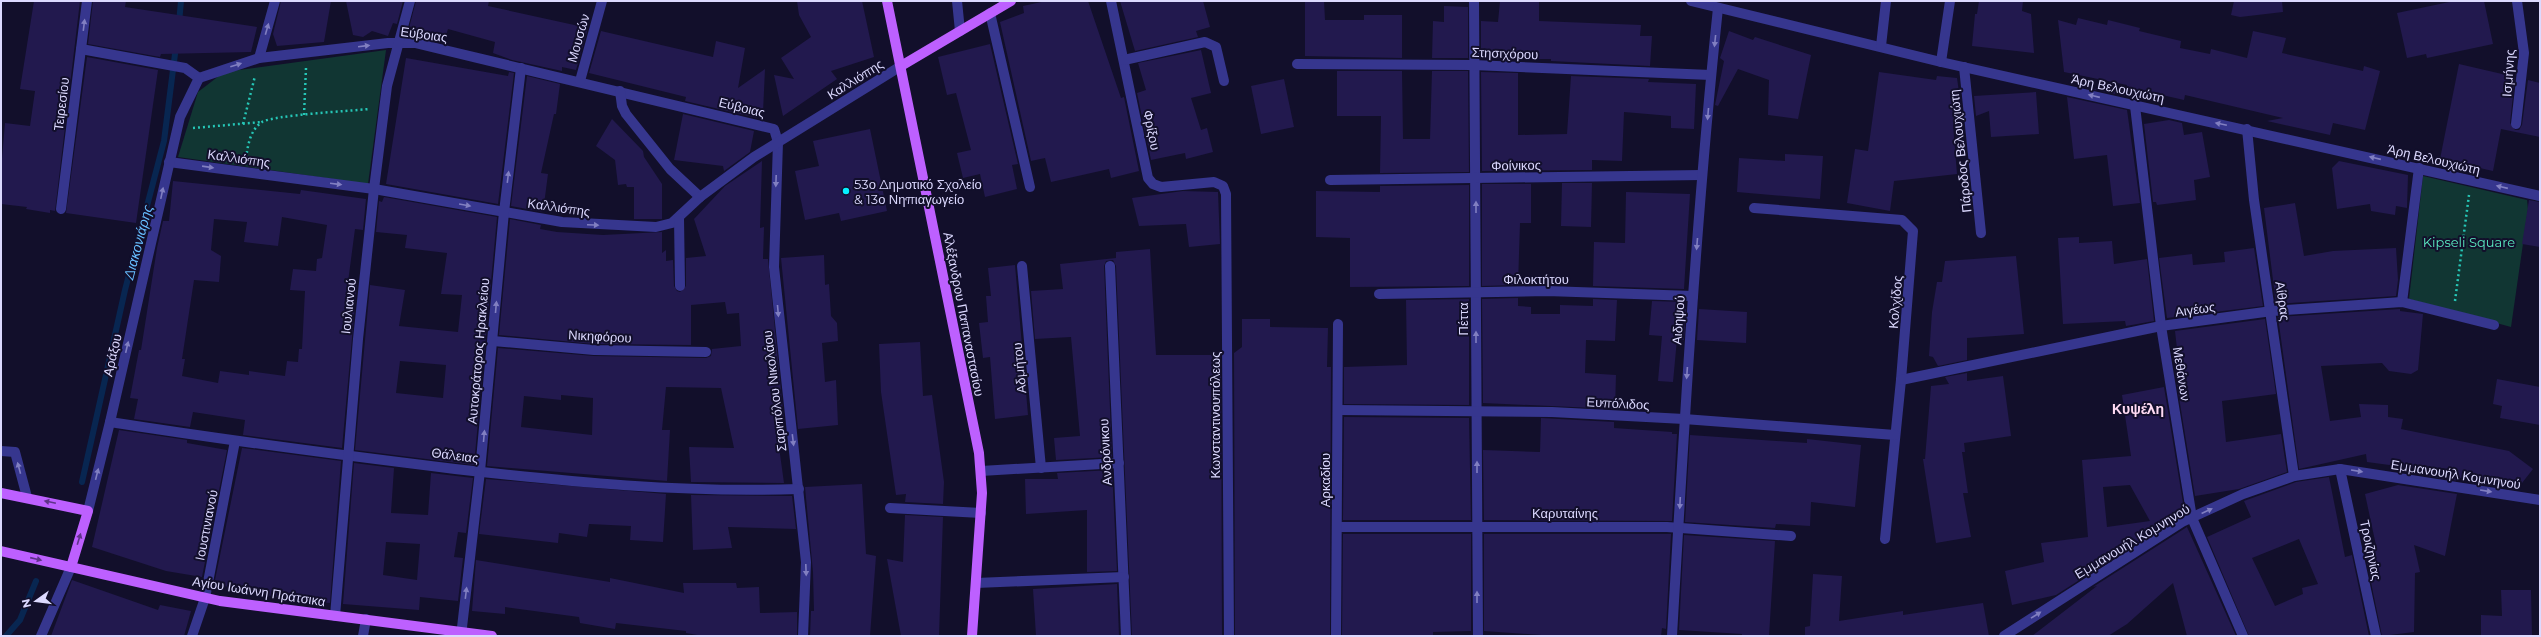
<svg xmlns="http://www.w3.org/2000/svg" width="2541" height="637" viewBox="0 0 2541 637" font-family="Montserrat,sans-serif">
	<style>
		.green { fill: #113633 }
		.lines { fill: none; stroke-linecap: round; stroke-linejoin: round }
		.stream { stroke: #082651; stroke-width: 6 }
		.building { fill: #22194e; fill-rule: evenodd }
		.path { stroke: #26c6b6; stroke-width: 2.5; stroke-dasharray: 2 3; stroke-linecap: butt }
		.minor { stroke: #36368e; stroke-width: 10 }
		.major { stroke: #bd60ff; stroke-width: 10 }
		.oneway { fill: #817fc1 }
		.oneway2 { fill: #5f338a }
		.poi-dot { fill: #05f0ff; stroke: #120f2b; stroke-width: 1.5 }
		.labels { text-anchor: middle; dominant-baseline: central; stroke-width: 4; stroke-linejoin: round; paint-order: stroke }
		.street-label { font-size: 13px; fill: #dcd9ff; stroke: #120f2b }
		.poi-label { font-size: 13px; fill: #dcd9ff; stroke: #120f2b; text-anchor: start }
		.park-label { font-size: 13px; fill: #5aeac0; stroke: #120f2b }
		.water-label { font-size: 14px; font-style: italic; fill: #67beff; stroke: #120f2b }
		.neighbourhood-label { font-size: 14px; font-weight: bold; fill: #ffdbf3; stroke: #120f2b }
	</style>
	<rect width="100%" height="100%" fill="#120f2b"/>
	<g class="green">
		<polygon points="386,50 368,184 178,157 198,92 224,72"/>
		<polygon points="2423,176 2527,200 2528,209 2511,327 2409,299"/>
	</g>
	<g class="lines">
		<g class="stream">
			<polyline points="179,23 181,1"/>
			<polyline points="82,482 125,290 164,141 176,46"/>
			<polyline points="6,636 20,620 36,581"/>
		</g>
	</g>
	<g class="building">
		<polygon points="34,1 80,1 55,211 50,210 50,213 26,209 27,207 1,204 1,170 5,123 30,126 35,91 20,89"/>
		<polygon points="93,1 126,1 125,7 257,27 251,52 161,54 160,57 88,44"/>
		<polygon points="281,1 331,1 324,42 277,46 273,34"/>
		<polygon points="346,1 403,1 397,24 393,23 388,36 372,31 363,37 353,35"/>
		<polygon points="416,1 489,1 488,6 588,28 576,70 562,67 562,71 512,60 493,53 495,42 448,29 445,38 409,28"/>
		<polygon points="797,1 862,1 874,57 831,71 837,79 783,116 774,75 794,79 781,58 811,37 799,15"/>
		<polygon points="1046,1 1088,1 1121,98 1124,97 1139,171 1111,178 1109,169 1051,182 1045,158 1031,161 1000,22 1024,13 1023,6"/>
		<polygon points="1120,1 1203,1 1210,27 1196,31 1198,37 1135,51"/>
		<polygon points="1305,1 1324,1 1325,20 1364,20 1364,15 1402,15 1402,58 1305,56"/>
		<polygon points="1500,1 1539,1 1539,21 1641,25 1640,36 1652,36 1650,66 1551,61 1551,59 1481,59 1481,21 1498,22"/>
		<polygon points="1979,1 2023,1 2022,11 2031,14 2034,53 1972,46 1975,14 1977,14"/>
		<polygon points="2234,1 2282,1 2283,12 2240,17 2231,15"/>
		<polygon points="2454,1 2484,1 2493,44 2427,58 2426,54 2407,58 2397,13"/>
		<polygon points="1444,6 1468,7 1468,58 1432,58 1433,21 1444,22"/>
		<polygon points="2078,18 2107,25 2108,20 2140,28 2139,31 2181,41 2180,48 2210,54 2211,49 2247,58 2253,31 2286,38 2282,53 2363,71 2364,66 2380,71 2365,130 2333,123 2330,135 2267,121 2283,118 2185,95 2184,100 2127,87 2127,85 2064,72 2058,20 2076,25"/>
		<polygon points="601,31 713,57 716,41 745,48 738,88 765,69 763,112 758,112 757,118 685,101 686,97 589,73"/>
		<polygon points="1729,31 1753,40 1755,37 1811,55 1798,119 1768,115 1769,80 1738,69 1718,106 1715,105 1724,61 1720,58"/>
		<polygon points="990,44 1018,164 1012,165 1017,189 985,197 980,174 963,178 957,153 971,150 956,93 947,95 938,57"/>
		<polygon points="1201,50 1211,93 1191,98 1201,130 1207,128 1213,152 1186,159 1185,153 1151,160 1137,93 1146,90 1138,63"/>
		<polygon points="87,57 158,70 136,223 66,213"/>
		<polygon points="406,58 508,76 509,72 514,73 498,204 386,184"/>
		<polygon points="2459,64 2515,77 2510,123 2515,130 2519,130 2522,125 2528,80 2540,83 2540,137 2501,129 2493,171 2440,159"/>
		<polygon points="1337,71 1402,71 1403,139 1430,139 1432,71 1468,71 1469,172 1380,173 1381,116 1337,116"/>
		<polygon points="1481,72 1518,73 1518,135 1567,134 1571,76 1649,79 1648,82 1696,84 1694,129 1671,128 1671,116 1624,112 1622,161 1592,160 1592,170 1482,171"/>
		<polygon points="1879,72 1936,80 1937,76 1957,78 1963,121 1953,125 1957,174 1894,181 1890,211 1847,203 1855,149 1868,151"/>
		<polygon points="527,76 560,84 556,114 554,114 541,173 548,174 543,212 511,206"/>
		<polygon points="1284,79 1294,127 1261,134 1251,86"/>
		<polygon points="2123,87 2125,96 2091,89"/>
		<polygon points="2036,92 2039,134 1991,137 1989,111 1976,116 1974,96"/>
		<polygon points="2067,97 2127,110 2140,203 2113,206 2107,155 2074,159"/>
		<polygon points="683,114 754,131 750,152 724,171 723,166 674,160"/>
		<polygon points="612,119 643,151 644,157 662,184 662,219 634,219 634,187 627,187 626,184 618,185 615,160 596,146"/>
		<polygon points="2169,120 2182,123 2184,135 2202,132 2210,177 2194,180 2196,200 2157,205 2156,202 2153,202 2144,124"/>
		<polygon points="870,129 887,211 841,221 839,213 805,220 795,171 819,166 813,141"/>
		<polygon points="1785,154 1823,156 1820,199 1737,192 1739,158 1785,161"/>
		<path d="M 762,161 L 760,228 L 764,227 L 763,259 L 768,259 L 785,431 L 782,431 L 783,445 L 779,447 L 784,483 L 691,482 L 689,447 L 734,448 L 721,388 L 666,387 L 662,430 L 670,430 L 667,481 L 487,466 L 498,348 L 594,356 L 706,358 L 711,356 L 712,349 L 741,346 L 739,313 L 727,314 L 725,302 L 691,305 L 691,345 L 594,344 L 499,335 L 510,219 L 541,225 L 540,229 L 557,232 L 603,235 L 662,232 L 662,253 L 666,250 L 666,261 L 673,260 L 674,286 L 677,291 L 680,292 L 686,286 L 686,258 L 706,256 L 694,219 L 725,186 ZM 561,395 L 593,398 L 592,435 L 521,427 L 524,396 L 561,400 Z"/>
		<polygon points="2339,161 2408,175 2407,208 2396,206 2395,215 2371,211 2370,204 2337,209 2332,168"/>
		<path d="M 173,181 L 300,194 L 301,190 L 366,199 L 363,230 L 355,229 L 348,282 L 357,283 L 342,448 L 243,435 L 245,420 L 193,412 L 190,427 L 134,419 L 138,399 L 130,398 L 139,350 L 141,350 L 157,248 L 163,221 L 169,221 ZM 282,217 L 327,225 L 322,258 L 317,259 L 316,271 L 293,269 L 290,290 L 305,291 L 302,349 L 299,349 L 298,362 L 287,361 L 285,376 L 249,371 L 249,375 L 220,371 L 218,383 L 182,376 L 185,359 L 182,359 L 194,280 L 219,282 L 221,256 L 211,250 L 214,219 L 247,222 L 244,242 L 278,246 Z"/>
		<polygon points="1562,183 1592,183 1591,227 1561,226"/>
		<polygon points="1482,184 1531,184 1531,223 1520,223 1518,285 1482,286"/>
		<polygon points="1469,185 1469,286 1350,287 1350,238 1316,237 1316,191 1380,192 1380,186"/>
		<polygon points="1183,191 1218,192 1220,244 1189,247 1186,224 1139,226 1132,198"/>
		<polygon points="1626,192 1690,194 1684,289 1593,286 1594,242 1625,243"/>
		<path d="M 384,197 L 497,217 L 474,465 L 355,450 L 370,285 L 405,290 L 399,326 L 458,332 L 462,295 L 441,294 L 447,253 L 405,248 L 407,235 L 376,232 L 379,201 L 382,202 ZM 400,361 L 446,365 L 443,398 L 396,393 Z"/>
		<polygon points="2529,200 2540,202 2540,247 2522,244"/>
		<polygon points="2295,203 2304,256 2333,251 2396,248 2398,280 2396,296 2276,304 2264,208"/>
		<polygon points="2079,237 2079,243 2112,241 2114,264 2147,259 2154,321 2126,326 2125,321 2063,324 2058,238"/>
		<polygon points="2254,248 2263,306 2167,318 2159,258 2192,254 2193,265 2225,262 2224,252"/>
		<polygon points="1150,249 1156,355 1221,355 1222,636 1132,636 1116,266 1113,260 1106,261 1104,266 1112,457 1056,460 1054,438 1080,436 1071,337 1035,339 1031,291 1063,289 1060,264 1116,258 1116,252"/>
		<polygon points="824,255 825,285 829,284 831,316 837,323 838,341 822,343 825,382 836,380 838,425 798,429 781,258"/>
		<polygon points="2016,256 2024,334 1967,338 1967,360 1938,366 1933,357 1929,356 1932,312 1937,282 1942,282 1945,261"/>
		<polygon points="1015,265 1028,415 995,419 990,357 983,358 979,323 988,322 986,296 991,296 988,268"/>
		<polygon points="1518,298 1518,306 1531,307 1531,314 1560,314 1560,305 1593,306 1593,299 1617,300 1615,341 1586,340 1585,373 1616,375 1615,409 1483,403 1482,299"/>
		<polygon points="1469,299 1469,405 1344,404 1344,367 1407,365 1406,300"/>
		<polygon points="1652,301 1684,302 1683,308 1686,309 1684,340 1677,339 1673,382 1658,381 1662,336 1649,335"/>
		<polygon points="1699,309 1747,312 1746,343 1697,340"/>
		<polygon points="2400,309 2400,311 2423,314 2418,370 2411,374 2389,371 2382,363 2321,366 2330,421 2361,417 2359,404 2388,405 2388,417 2403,419 2401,429 2509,451 2533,469 2522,483 2460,478 2459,481 2427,476 2442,472 2367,462 2366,454 2299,469 2278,317"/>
		<polygon points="1242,319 1270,319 1270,327 1328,328 1327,367 1331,367 1330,636 1235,636 1234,353 1242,347"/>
		<polygon points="2265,319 2276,394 2222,401 2226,442 2281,434 2287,472 2239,489 2195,496 2177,385 2181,384 2175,331"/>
		<polygon points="920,342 923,396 932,395 944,482 943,504 905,502 906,494 896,495 881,392 879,344"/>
		<polygon points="1967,373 1967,381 2003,376 2011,436 1964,443 1965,452 1962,452 1968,493 1963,493 1971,537 1936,543 1923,459 1925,459 1931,386 1949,384 1945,377"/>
		<polygon points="2497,379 2540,387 2540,425 2500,418 2502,406 2493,404"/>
		<path d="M 2164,387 L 2184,509 L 2180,511 L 2181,515 L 2056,595 L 2012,605 L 2005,571 L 2044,562 L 2041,543 L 2088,537 L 2082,460 L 2131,456 L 2122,395 ZM 2130,485 L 2150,521 L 2107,527 L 2103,487 Z"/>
		<polygon points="1344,417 1469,418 1471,520 1343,520"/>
		<polygon points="1541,418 1614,422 1614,428 1672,432 1672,434 1677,434 1672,521 1484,520 1483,450 1540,452"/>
		<polygon points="119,430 187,440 187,443 227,450 202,577 166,571 92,547"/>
		<polygon points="1690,435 1807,443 1807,439 1861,445 1855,507 1811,502 1810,526 1776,524 1775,528 1685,522"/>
		<polygon points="242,448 341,461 330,603 285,599 219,585 220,581 215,580"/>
		<path d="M 354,463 L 394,468 L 391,513 L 428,515 L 431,473 L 473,478 L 466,533 L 458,532 L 454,557 L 463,558 L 458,601 L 420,597 L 419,610 L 343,604 ZM 386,542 L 420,544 L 417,580 L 383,575 Z"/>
		<polygon points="1112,470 1117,571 1087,572 1087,510 1026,514 1025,479 1058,479 1057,473"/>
		<path d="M 2329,477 L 2345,557 L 2352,555 L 2369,636 L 2249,636 L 2207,537 L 2251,517 L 2244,501 L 2296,482 ZM 2299,539 L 2318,584 L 2302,588 L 2303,594 L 2275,606 L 2252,558 Z"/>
		<polygon points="486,479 666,494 663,542 630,540 631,526 589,524 587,537 559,533 558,543 479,534"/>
		<polygon points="862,484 866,554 876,556 870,636 810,636 811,611 814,611 813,572 805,487"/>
		<polygon points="2398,485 2457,494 2445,556 2414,545 2420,572 2415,573 2414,632 2382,636 2365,553 2377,550 2365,494"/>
		<polygon points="691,495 792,496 796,529 728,527 732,548 693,550"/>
		<polygon points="905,515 943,517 939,636 901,636 887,559 903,562"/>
		<polygon points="2187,527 2236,636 2187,636 2173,583 2127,624 2108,636 2032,636 2097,586 2093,587"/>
		<polygon points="1343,534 1471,534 1471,631 1433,632 1433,636 1342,636"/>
		<polygon points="1484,534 1671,534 1666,629 1662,628 1661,636 1555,636 1484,631"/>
		<polygon points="1684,535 1775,541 1769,636 1742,636 1742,634 1679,630"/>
		<polygon points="476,560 610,582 610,578 684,593 683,583 736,583 737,588 759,587 760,613 797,612 797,636 703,636 686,633 686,631 616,623 615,629 580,623 579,617 505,607 505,614 472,611"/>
		<polygon points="1813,574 1842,576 1839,621 1903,611 1903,615 1983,603 1989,636 1805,636 1805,627 1810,626"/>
		<polygon points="72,580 158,610 160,605 191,611 184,636 51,636"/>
		<polygon points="1117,584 1119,636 1036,636 1033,589"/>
		<polygon points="2501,590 2531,590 2532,636 2481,636 2481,615 2502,616"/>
	</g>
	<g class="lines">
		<g class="path">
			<polyline points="304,115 306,68"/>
			<polyline points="243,124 255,76"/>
			<polyline points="193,128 262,122"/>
			<path d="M 246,158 C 248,145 250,130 262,122 C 274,115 350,111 369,109"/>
			<polyline points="2426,239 2463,244"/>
			<polyline points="2455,301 2469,195"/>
		</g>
		<g class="minor">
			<polyline points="957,1 960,31"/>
			<polyline points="1111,1 1148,178 1153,184 1161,187 1214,182 1223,186 1226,194 1229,636"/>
			<polyline points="1474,1 1478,636"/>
			<polyline points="1691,1 1941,62 2540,196"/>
			<polyline points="990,13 1030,187"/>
			<polyline points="1881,46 1886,1"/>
			<polyline points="81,49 185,68 199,78"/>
			<polyline points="259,58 275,1"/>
			<polyline points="1124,60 1205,42 1216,47 1224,81"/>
			<polyline points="1941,62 1950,1"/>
			<polyline points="1297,64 1473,65 1711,75"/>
			<polyline points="1964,67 1981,233"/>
			<polyline points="199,78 259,58 388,43 415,43 774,129 778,142 774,267 806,562 803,636"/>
			<polyline points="580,81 602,1"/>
			<polyline points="620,91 622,106 626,114 670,169 700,197"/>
			<polyline points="2135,106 2161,326 2192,518 2243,636"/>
			<polyline points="2516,124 2524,53 2517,1"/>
			<polyline points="2247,129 2254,200 2294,476"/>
			<polyline points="169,162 374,189 562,222 656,227 672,223 700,197 754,157 901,66"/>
			<polyline points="1330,180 1702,175"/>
			<polyline points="1754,208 1902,220 1913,231 1901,380 1885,539"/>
			<polyline points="61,209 87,1"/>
			<polyline points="679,218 680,286"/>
			<polyline points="1022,266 1041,468"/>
			<polyline points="1110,266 1126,636"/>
			<polyline points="1379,294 1547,291 1693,296"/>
			<polyline points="2402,302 2419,168"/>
			<polyline points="493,341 594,350 706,352"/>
			<polyline points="1901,380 2161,326 2272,311 2402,302 2494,325"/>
			<polyline points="1338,410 1552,412 1684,419 1895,435"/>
			<path d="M 110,422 C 225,440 340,455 455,469 C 569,482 684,493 799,489"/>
			<polyline points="1,451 15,452 27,497"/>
			<polyline points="2340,469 2376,636"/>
			<polyline points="981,471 1119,463"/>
			<polyline points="890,508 981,513"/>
			<polyline points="88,511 110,422 177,130 180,117 199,78"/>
			<polyline points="1337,527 1667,527 1791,536"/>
			<polyline points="976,583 1124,577"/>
			<polyline points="335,616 358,339 374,189 387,86 410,1"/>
			<polyline points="41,636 71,567"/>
			<polyline points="192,636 205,598 235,441"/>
			<polyline points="363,636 366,619"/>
			<polyline points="461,636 480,471 504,212 521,68"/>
			<polyline points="1336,636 1338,324"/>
			<path d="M 1672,636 C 1684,426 1696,217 1718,8"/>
			<polyline points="2004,636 2182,522 2243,494 2294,476 2340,469 2540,500"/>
		</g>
		<g class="major">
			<polyline points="887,1 979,453 982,493 972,636"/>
			<polyline points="901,66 1011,1"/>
			<polyline points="1,493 88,511 71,567"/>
			<polyline points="1,551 220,601 492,636"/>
		</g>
	</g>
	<defs><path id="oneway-solid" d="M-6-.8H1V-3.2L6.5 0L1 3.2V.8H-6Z"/></defs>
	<g class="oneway">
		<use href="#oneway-solid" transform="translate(84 25) rotate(-83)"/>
		<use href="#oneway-solid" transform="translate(267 29) rotate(-74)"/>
		<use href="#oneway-solid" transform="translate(1715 41) rotate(96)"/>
		<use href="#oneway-solid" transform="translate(364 46) rotate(-7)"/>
		<use href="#oneway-solid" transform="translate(236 65) rotate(-18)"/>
		<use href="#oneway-solid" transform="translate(2094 96) rotate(-167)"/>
		<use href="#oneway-solid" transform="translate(1708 114) rotate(95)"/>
		<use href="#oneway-solid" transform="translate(2221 124) rotate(-168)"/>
		<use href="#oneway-solid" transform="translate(2375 158) rotate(-167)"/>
		<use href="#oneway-solid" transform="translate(208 167) rotate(8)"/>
		<use href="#oneway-solid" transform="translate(508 177) rotate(-83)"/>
		<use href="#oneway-solid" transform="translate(776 181) rotate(92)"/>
		<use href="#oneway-solid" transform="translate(336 184) rotate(7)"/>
		<use href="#oneway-solid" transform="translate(2502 187) rotate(-167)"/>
		<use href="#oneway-solid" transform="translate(162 193) rotate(-78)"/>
		<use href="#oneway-solid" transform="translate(465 205) rotate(10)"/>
		<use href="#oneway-solid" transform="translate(1476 207) rotate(-90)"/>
		<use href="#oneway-solid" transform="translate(593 225) rotate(3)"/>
		<use href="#oneway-solid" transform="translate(1697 244) rotate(95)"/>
		<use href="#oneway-solid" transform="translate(496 307) rotate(-85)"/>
		<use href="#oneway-solid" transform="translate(778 311) rotate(85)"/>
		<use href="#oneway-solid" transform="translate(1476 337) rotate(-90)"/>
		<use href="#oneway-solid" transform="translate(127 347) rotate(-77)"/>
		<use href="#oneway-solid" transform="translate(1687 373) rotate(94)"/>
		<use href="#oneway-solid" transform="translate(484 436) rotate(-85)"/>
		<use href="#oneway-solid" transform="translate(793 440) rotate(83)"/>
		<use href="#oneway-solid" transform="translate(1477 467) rotate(-90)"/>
		<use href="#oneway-solid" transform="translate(19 468) rotate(-105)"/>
		<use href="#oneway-solid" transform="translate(2357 471) rotate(9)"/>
		<use href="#oneway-solid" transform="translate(97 474) rotate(-76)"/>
		<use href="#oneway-solid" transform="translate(2486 491) rotate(9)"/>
		<use href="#oneway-solid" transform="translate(1680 503) rotate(93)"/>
		<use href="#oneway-solid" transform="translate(2207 511) rotate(-25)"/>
		<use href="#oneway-solid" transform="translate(806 570) rotate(88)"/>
		<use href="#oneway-solid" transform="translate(466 593) rotate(-83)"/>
		<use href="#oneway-solid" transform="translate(1477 597) rotate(-90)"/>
		<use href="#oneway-solid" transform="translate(2036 615) rotate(-32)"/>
	</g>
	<g class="oneway2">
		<use href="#oneway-solid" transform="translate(50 502) rotate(-168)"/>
		<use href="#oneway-solid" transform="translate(79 539) rotate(-73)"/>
		<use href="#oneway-solid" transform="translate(36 559) rotate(13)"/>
	</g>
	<circle class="poi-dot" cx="846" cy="191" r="4"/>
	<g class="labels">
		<g class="street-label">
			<text transform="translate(424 34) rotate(8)">Εύβοιας</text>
			<text transform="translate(578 38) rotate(-74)">Μουσών</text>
			<text transform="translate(1505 53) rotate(2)">Στησιχόρου</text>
			<text transform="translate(2508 73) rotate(-86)">Ισμήνης</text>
			<text transform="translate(855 79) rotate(-32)">Καλλιόπης</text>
			<text transform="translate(2118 88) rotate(12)">Άρη Βελουχιώτη</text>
			<text transform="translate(61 104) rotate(-83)">Τειρεσίου</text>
			<text transform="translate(742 107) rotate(14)">Εύβοιας</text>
			<text transform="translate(1152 130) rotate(78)">Φρίξου</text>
			<text transform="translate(1960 151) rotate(-96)">Πάροδος Βελουχιώτη</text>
			<text transform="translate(239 158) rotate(8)">Καλλιόπης</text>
			<text transform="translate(2434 159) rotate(13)">Άρη Βελουχιώτη</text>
			<text transform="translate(1516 165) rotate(-1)">Φοίνικος</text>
			<text transform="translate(559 207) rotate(8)">Καλλιόπης</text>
			<text x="1536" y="279">Φιλοκτήτου</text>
			<text transform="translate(2283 301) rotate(82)">Αίθρας</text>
			<text transform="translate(1895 302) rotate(-85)">Κολχίδος</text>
			<text transform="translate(348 306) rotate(-84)">Ιουλιανού</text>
			<text transform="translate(2195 309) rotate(-8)">Αιγέως</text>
			<text transform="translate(964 314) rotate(79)">Αλέξανδρου Παπαναστασίου</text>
			<text transform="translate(1463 319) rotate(-90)">Πέττα</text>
			<text transform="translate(1678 320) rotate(-86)">Αιδηψού</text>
			<text transform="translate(600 336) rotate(3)">Νικηφόρου</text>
			<text transform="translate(478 351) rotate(-85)">Αυτοκράτορος Ηρακλείου</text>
			<text transform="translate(112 355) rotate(-77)">Αράξου</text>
			<text transform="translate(1019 368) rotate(-95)">Αδμήτου</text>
			<text transform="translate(2182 374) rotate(81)">Μεθάνων</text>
			<text transform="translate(774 391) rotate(-97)">Σαριπόλου Νικολάου</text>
			<text transform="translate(1618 403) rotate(3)">Ευπόλιδος</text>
			<text transform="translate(1215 415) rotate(-90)">Κωνσταντινουπόλεως</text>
			<text transform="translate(1105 452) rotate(-93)">Ανδρόνικου</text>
			<text transform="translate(455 455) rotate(7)">Θάλειας</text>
			<text transform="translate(2456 474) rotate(9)">Εμμανουήλ Κομνηνού</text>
			<text transform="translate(1325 480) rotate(-90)">Αρκαδίου</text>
			<text x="1565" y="513">Καρυταίνης</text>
			<text transform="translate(206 525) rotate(-79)">Ιουστινιανού</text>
			<text transform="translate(2132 541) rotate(-31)">Εμμανουήλ Κομνηνού</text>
			<text transform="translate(2371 550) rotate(78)">Τροιζηνίας</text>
			<text transform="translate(259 591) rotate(9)">Αγίου Ιωάννη Πράτσικα</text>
		</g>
		<g class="poi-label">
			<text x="854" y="184">53ο Δημοτικό Σχολείο<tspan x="854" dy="15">&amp; 13ο Νηπιαγωγείο</tspan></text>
		</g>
		<g class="park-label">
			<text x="2469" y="242">Kipseli Square</text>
		</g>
		<g class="water-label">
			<text transform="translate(138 242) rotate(-75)">Διακονιάρης</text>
		</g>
		<g class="neighbourhood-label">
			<text x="2138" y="409">Κυψέλη</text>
		</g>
	</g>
	<rect width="2541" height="637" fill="none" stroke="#dcd9ff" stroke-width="4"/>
	<g transform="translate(36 601) rotate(256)" stroke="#120f2b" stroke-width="3" paint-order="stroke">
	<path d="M0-3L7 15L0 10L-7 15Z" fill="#dcd9ff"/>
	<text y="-6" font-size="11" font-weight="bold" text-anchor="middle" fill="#dcd9ff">N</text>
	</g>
</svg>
